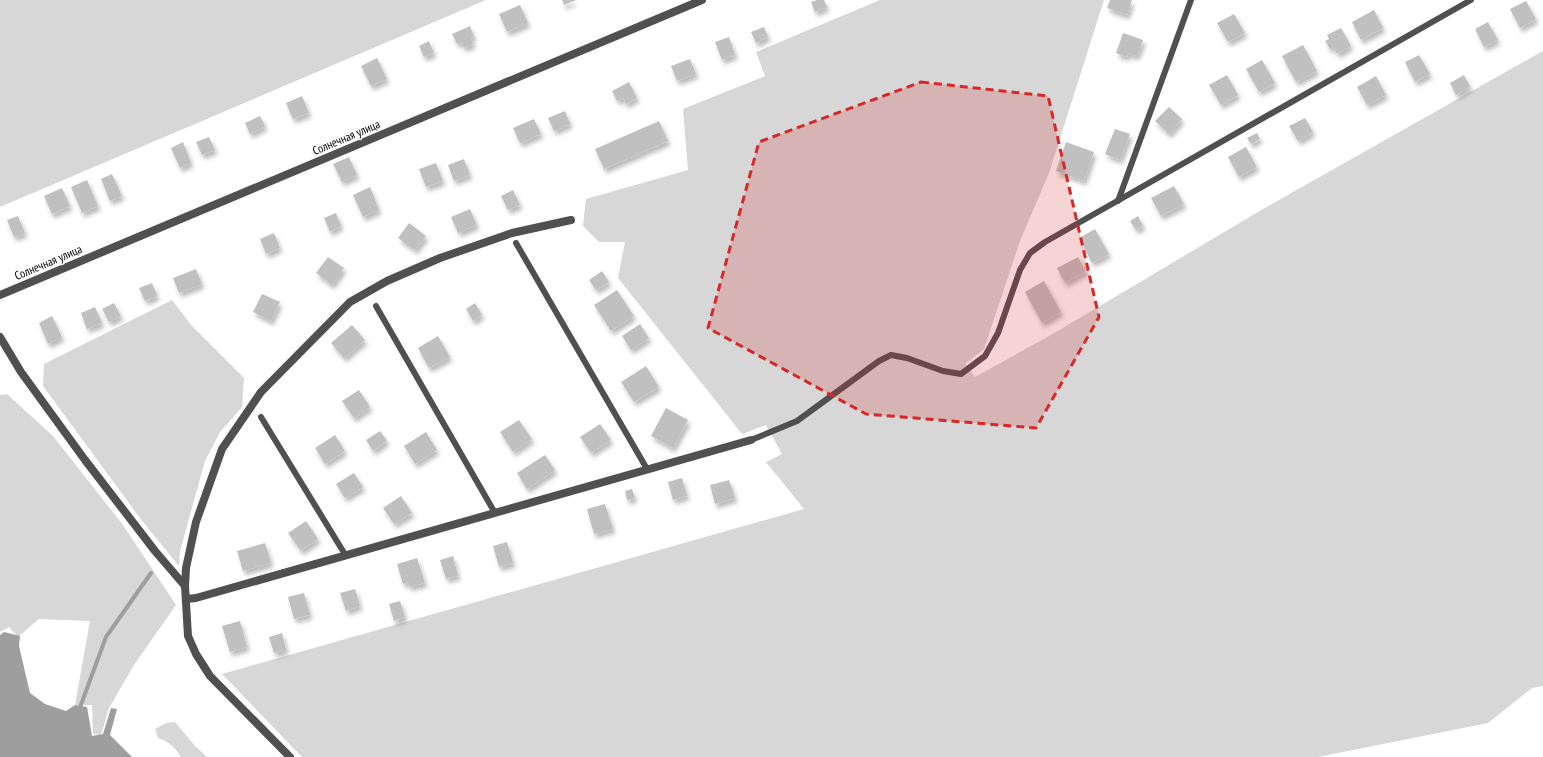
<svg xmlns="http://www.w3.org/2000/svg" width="1543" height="757" viewBox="0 0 1543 757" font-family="'PT Sans Narrow',sans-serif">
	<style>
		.green { fill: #d7d7d7 }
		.water { fill: #9e9e9e }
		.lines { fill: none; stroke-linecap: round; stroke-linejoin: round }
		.stream { stroke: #9e9e9e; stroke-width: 4 }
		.building { fill: #c0c0c0; filter: url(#shadow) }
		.lane { stroke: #505050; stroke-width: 6 }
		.street { stroke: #505050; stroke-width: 8 }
		.marked { fill: #d62828; fill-opacity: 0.2; stroke: #d62828; stroke-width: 3; stroke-dasharray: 8 5; stroke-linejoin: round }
		.labels { text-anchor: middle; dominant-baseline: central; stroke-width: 3; stroke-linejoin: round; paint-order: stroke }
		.street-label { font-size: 12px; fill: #000; stroke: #fff }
	</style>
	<defs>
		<filter id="shadow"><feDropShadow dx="2.5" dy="4.5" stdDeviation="2" flood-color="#0004"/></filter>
	</defs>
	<rect width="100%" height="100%" fill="#fff"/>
	<g class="green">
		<polygon points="0,0 486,0 0,207"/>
		<polygon points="880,0 1104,0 1049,173 1020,241 984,349 965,364 975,377 1051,335 1263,209 1543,51 1543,686 1532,688 1488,723 1318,757 302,757 222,674 804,509 766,462 782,454 766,425 742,434 618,278 625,242 599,242 583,226 586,199 688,170 683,109 765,76 756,52"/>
		<polygon points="172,300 192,326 244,378 242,407 220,432 205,461 180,551 179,566 143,522 43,386 44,364"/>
		<polygon points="7,394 53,436 123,525 176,605 134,665 109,708 101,735 93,734 92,705 75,705 90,621 39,619 18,637 9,627 0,632 0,395"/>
		<path d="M 175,722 L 195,746 L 207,757 L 181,757 C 175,747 169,742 158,738 L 155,729 L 166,723 Z"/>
	</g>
	<polygon class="water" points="4,632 20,636 19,646 30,693 45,704 66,711 75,705 87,707 92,736 103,734 111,708 117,709 110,735 132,757 0,757 0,635"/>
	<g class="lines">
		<polyline class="stream" points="79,710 106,637 151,573"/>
	</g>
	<g class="building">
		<polygon points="562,0 576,0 564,5"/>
		<polygon points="817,0 824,0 827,7 815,12 811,2"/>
		<polygon points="1110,0 1132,0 1127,15 1107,8"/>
		<polygon points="1526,1 1536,19 1520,28 1510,9"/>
		<polygon points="520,5 528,23 507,32 499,14"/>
		<polygon points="1374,10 1383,28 1361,40 1352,22"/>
		<polygon points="1234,14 1245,33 1228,42 1217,23"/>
		<polygon points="1488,22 1498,40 1484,47 1475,29"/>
		<polygon points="470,26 474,37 471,38 473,44 464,48 461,42 457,44 452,34"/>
		<polygon points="764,27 768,37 756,43 751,32"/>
		<polygon points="1341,28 1351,46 1337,54 1334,47 1330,49 1325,41 1329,39 1327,35"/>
		<polygon points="1123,33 1143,40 1137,56 1128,53 1127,57 1116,53"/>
		<polygon points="729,37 735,55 722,60 715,42"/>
		<polygon points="429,41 434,53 424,57 419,46"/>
		<polygon points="1303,45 1317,71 1296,82 1282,56"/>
		<polygon points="1419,55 1430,74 1415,82 1405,62"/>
		<polygon points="377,58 387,79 371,86 361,66"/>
		<polygon points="690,59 696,74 677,81 671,66"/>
		<polygon points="1262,60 1275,83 1259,92 1246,69"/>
		<polygon points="1227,75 1238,95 1221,105 1209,85"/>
		<polygon points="1464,75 1470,87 1456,95 1450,83"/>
		<polygon points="1376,76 1386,95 1367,105 1357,87"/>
		<polygon points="629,82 637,98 626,104 623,98 617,101 612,91"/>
		<polygon points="302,96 309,113 293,119 286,103"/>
		<polygon points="1169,107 1182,119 1169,134 1155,121"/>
		<polygon points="565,111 570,124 554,131 548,118"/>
		<polygon points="260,116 265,126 250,134 245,123"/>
		<polygon points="1305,118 1313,132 1298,141 1289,126"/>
		<polygon points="534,119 541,134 520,143 513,128"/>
		<polygon points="659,121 668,141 604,169 595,149"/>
		<polygon points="1115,129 1130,134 1120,160 1105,154"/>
		<polygon points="1257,133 1260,139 1251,144 1247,138"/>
		<polygon points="209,137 215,150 202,155 196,142"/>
		<polygon points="183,142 191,163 180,168 171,148"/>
		<polygon points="1066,142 1094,152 1084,181 1056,171"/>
		<polygon points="1246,147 1257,167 1239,177 1228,157"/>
		<polygon points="349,157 357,175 342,182 333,164"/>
		<polygon points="464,159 470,175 454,181 448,165"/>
		<polygon points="436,163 443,181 426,187 419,169"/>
		<polygon points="112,174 122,196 110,201 101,179"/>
		<polygon points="87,180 98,206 82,213 71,187"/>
		<polygon points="1174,186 1184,204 1161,216 1151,198"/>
		<polygon points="370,187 379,210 363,217 353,195"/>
		<polygon points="62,188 70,206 52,214 44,196"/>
		<polygon points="513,190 520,205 508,210 501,196"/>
		<polygon points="470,209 477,225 458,233 451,217"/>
		<polygon points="336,213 341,226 330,232 324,218"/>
		<polygon points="18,216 25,233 14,237 7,220"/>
		<polygon points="1138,216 1143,226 1136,230 1130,221"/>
		<polygon points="409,223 426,236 415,250 398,238"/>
		<polygon points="1095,229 1109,254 1092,263 1079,238"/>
		<polygon points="274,233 280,248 266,254 260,239"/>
		<polygon points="328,257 344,268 332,285 316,273"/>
		<polygon points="1078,257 1086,271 1065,283 1057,268"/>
		<polygon points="196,269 202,284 179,293 173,278"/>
		<polygon points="602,271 609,282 596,290 589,280"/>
		<polygon points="1044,281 1061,312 1042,323 1025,292"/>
		<polygon points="152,283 157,296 145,301 139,288"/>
		<polygon points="617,290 634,316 611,331 594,305"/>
		<polygon points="262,294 280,302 271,321 253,312"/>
		<polygon points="114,303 121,316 109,322 102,309"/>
		<polygon points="475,303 482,315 473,321 466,309"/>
		<polygon points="95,307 102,323 87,329 81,313"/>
		<polygon points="52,316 62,337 48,344 39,323"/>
		<polygon points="640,324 649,338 631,350 622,336"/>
		<polygon points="352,325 365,340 344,358 331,343"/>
		<polygon points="438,336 450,357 429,368 418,348"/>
		<polygon points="646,366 659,387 634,402 621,382"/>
		<polygon points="359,390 370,407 354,418 342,401"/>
		<polygon points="666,408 688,420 673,448 651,436"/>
		<polygon points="519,420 532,439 513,452 500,432"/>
		<polygon points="600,424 611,440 591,453 580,437"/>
		<polygon points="380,431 387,441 373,451 366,440"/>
		<polygon points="426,432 437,450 415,464 404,446"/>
		<polygon points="335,435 345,451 325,464 315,448"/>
		<polygon points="545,455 555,470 527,489 517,473"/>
		<polygon points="354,473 363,487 345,498 336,484"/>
		<polygon points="682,478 687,496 673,500 668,482"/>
		<polygon points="729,480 735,498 715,504 710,485"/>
		<polygon points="632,489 635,498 627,500 625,491"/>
		<polygon points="401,496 412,513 394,524 383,508"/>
		<polygon points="605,504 613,529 594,534 587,509"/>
		<polygon points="306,521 318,539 301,551 288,533"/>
		<polygon points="507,542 513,563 499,567 493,546"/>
		<polygon points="265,543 271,563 243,571 237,551"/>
		<polygon points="453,556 458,576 446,579 440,560"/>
		<polygon points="417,558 425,583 409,587 408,582 403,584 397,564"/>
		<polygon points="355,589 360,606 346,611 340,593"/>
		<polygon points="304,593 310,615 294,619 288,597"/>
		<polygon points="400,601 405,617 394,621 389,604"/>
		<polygon points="240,621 247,647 230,652 222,626"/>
		<polygon points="282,633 286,650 274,653 269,637"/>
	</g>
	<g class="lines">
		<g class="lane">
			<polyline points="1118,201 1191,0"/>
			<polyline points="516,243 647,469"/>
			<polyline points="376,306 495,513"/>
			<polyline points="261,417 346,556"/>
			<polyline points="751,440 797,421 879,361 891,355 907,358 943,371 961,374 985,356 998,333 1020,270 1030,253 1045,242 1471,0"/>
		</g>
		<g class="street">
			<polyline points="0,295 702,0"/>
			<polyline points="0,337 21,372 85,460 155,551 185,586 188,636 196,654 210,676 290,757"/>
			<polyline points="185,586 186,568 196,522 222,449 261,392 350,302 387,281 440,258 512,233 571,220"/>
			<polyline points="186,599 196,598 751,440"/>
		</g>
	</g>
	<path class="marked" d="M 921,82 L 1048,96 L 1099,317 L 1036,428 L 866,414 L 708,328 L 759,142 Z"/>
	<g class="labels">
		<g class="street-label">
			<text transform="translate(346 137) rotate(-23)">Солнечная улица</text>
			<text transform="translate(48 262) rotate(-23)">Солнечная улица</text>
		</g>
	</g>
</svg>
